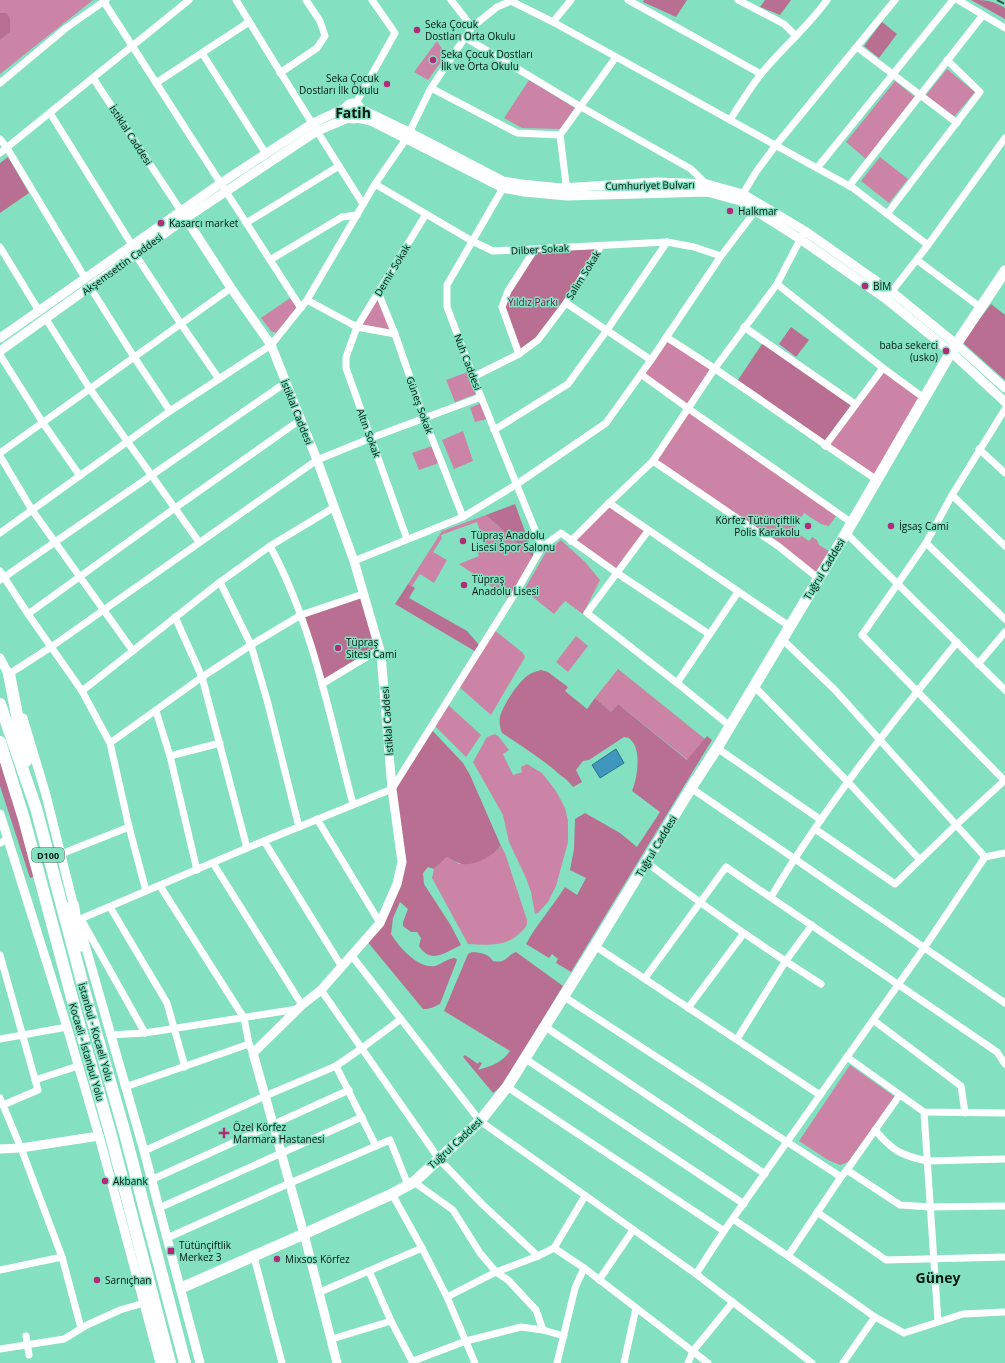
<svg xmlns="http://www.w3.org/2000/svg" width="1005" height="1363" viewBox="0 0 1005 1363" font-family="'Open Sans',sans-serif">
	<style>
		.green { fill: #cb84a5 }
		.forest { fill: #b86f91 }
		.water { fill: #3f97be; stroke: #2c708a }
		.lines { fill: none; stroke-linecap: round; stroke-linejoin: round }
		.street { stroke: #fff; stroke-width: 7 }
		.secondary { stroke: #fff; stroke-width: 9 }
		.primary { stroke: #fff; stroke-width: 11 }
		.highway { stroke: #fff; stroke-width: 12 }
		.rail { stroke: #2d5b4c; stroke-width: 2; stroke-dasharray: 8 4; stroke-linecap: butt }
		.poi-dot { fill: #af2c76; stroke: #83e1c2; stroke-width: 1.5 }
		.labels { text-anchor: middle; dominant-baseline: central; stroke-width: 3; stroke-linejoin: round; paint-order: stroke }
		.shield { fill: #83e1c2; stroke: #275345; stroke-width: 1 }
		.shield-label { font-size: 9px; font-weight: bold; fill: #00160f }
		.poi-label { font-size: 10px; fill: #00160f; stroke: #83e1c2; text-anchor: start }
		.street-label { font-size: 10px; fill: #00160f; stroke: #83e1c2 }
		.park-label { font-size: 10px; fill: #6f1648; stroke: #83e1c2 }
		.district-label { font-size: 14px; font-weight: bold; fill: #00160f; stroke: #83e1c2 }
	</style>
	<rect width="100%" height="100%" fill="#83e1c2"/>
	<g class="green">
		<polygon points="0,0 93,0 0,74 0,40 10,32 7,14 0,13"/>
		<polygon points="437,41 446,55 428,80 414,72"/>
		<polygon points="947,69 975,92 953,118 926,95"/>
		<polygon points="529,80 575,108 560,129 522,128 504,118"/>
		<polygon points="895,81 915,97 866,159 846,142"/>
		<polygon points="880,157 908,179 889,203 861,181"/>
		<polygon points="378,292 395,334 357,327"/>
		<polygon points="290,298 298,309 279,333 272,332 261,318"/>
		<polygon points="666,337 715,368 689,409 838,513 829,526 821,524 804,513 793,530 809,541 812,537 817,540 819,545 829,551 814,575 653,461 688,409 642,375"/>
		<polygon points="883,368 924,398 877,480 825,446"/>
		<polygon points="468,372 476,394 455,402 446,380"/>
		<polygon points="481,403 487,419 475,422 470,408"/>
		<polygon points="463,431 473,461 454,469 442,440"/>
		<polygon points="432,446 439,463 419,470 412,453"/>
		<polygon points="609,503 648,531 617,573 571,541"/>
		<polygon points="486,515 535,559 511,600 459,564 479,556 475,546 484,543 477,522 441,535 442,538 433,552 447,560 434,583 420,574 412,586 408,584 442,531"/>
		<polygon points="561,540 585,562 600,580 583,614 565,601 554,614 524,590 546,552"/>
		<polygon points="493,629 523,653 525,657 491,715 457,685"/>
		<polygon points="576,636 588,646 568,672 556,662"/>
		<polygon points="618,669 705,739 688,760 618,704 611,712 595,698"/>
		<polygon points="446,703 481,735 466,757 433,724"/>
		<polygon points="495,734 499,737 509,750 503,754 513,775 522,772 521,767 527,764 542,773 556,791 565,808 568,821 568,842 556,886 548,902 538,913 535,914 531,892 526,878 509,842 503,815 473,762 487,737"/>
		<path d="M 501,846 L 505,853 L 527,920 C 527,926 526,927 522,931 C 508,947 488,945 468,944 L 432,878 L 434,869 L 447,857 L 459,864 L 496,851 Z"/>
		<polygon points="850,1065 895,1097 848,1162 840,1165 828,1160 799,1141"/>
	</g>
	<g class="forest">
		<polygon points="644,0 687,0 676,17 643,2"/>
		<polygon points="765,0 791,0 780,15 760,7"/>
		<path d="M 971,0 C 988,0 990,0 1005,8 L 1005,19 Z"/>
		<polygon points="0,13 7,13 10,19 10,32 0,40"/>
		<polygon points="882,22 897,34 879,58 864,46"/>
		<polygon points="8,157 29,193 0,213 0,163"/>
		<polygon points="601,246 538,340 519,354 502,307 535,249"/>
		<polygon points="991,304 1005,315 1005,380 962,342"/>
		<polygon points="791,327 809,340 796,357 779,344"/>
		<polygon points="764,341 855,404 825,446 736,383"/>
		<polygon points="515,504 535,559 486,515"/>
		<polygon points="408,584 415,588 409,598 467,631 481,647 478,653 395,604"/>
		<polygon points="363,594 380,649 322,684 301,615"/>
		<path d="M 541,670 L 548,672 L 568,687 L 565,691 L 587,709 L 595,698 L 611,712 L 618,704 L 687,760 L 707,736 L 712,740 L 571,972 L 556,963 L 558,959 L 552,954 L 549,958 L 526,944 C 537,924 553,906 565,887 L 577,895 L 586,878 L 570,870 L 574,849 L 575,819 L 585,813 L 620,833 L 637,847 L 660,812 L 632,791 C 637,779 640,758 635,746 C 634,743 631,740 629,738 L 624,737 L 589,760 L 583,761 L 576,770 L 582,782 L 573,787 C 569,781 564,778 559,774 C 541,758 522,746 502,733 C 500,728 499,722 500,717 C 503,705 519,680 530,674 C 533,672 538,671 541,670 Z"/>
		<path d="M 430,728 L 463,763 L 470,775 L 501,846 C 492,856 473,868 459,863 C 455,862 451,859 447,857 L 434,869 L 428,867 L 423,873 L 424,884 L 450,924 L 461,945 C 446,952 431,965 419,946 L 421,938 L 417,932 L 411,932 L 403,926 L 403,922 L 408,909 L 400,902 L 393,918 L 391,934 C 399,947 418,969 435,966 C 442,964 448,958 455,958 L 457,960 L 440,1004 C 434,1007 430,1009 423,1009 L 366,940 L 380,923 L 402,862 L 392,789 Z"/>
		<polygon points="0,753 37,876 30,878 0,786"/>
		<path d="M 472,952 C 482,953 487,953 493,961 C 506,964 507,955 516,952 L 563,986 L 503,1085 L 493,1093 L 463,1057 L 465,1055 L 478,1064 L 479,1062 L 482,1063 L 478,1070 C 491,1066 502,1063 510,1051 L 444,1011 L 468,954 Z"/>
	</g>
	<polygon class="water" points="616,749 624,763 600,778 592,765"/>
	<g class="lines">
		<g class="street">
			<path d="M 236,0 C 278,69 320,136 363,204"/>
			<polyline points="451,0 472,27"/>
			<polyline points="628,0 761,74"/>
			<polyline points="738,0 784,24 796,36"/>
			<polyline points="958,0 1005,28"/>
			<polyline points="104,2 301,308"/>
			<polyline points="553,22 571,0"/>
			<polyline points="466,38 581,107 691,169 707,185"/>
			<polyline points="857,47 957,123"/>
			<polyline points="202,53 266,154"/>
			<polyline points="280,73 317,48 325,36 320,21 306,0"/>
			<polyline points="93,78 181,211"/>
			<polyline points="0,83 66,28 106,0"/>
			<polyline points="156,83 249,22"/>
			<polyline points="431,88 517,133 560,135 616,57"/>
			<polyline points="356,103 395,33 372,0"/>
			<polyline points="50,113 132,245"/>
			<path d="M 730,120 C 740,104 750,88 761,74 C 782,48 808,27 827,0"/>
			<polyline points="560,135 567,192"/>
			<polyline points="0,139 7,148 85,278"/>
			<polyline points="0,153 189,0"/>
			<polyline points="817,168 953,0"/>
			<polyline points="375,184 472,241 493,251 667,242 694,247 721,256"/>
			<polyline points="503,184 503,188 447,285 447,307 481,397 542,547"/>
			<polyline points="849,186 983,15"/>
			<polyline points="741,197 756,172 776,145 895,0"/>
			<polyline points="887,214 980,92 947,60"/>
			<polyline points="246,223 339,166"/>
			<polyline points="0,247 39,311"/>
			<polyline points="135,254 181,324 219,379"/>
			<polyline points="270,260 342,217 357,215"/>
			<polyline points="917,260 980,307"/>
			<polyline points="777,284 802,236"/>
			<polyline points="90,287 134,357 170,411"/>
			<polyline points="378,292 395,334 424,418 463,517"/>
			<polyline points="889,295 928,245 1005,138"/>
			<polyline points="307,300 357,327 395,334"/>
			<polyline points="566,303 651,360"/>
			<polyline points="46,319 90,389 199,542"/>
			<polyline points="744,327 855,404"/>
			<path d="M 666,337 C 738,382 806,433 877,480"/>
			<polyline points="519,354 502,307 508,291 535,249"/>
			<polyline points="0,355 43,423 80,476"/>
			<polyline points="642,375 689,409 852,523"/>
			<polyline points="473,377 519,354 538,340 566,303 601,246"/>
			<polyline points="1005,409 952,495 926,543 862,635 1005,781"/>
			<polyline points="494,430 568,384 607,330 667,242"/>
			<polyline points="825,446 883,368"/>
			<polyline points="979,449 1005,473"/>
			<polyline points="0,453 231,288"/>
			<polyline points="0,456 32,510 133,651"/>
			<polyline points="653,461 778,546 818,578"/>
			<polyline points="952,495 1005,546"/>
			<polyline points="609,503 789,626"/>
			<polyline points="648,531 587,613 677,683 730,726"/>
			<polyline points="0,533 170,411 271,345 307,300 375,184 406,139 431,88 472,27 497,7 511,1 553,22 853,188 928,245"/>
			<polyline points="846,533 1005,690"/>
			<polyline points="407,539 346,368 346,357 357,327 426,214"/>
			<polyline points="571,541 609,503 653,461 715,368 777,284 883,368 924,398"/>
			<polyline points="926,543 1005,619"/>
			<path d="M 270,546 C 313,625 330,718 353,804"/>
			<polyline points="354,561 463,517 517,484 606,423 651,360 721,256 756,210"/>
			<polyline points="0,571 28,614 82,691 110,743 129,827 146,891"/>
			<polyline points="0,580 285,383"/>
			<polyline points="220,582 251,645 267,700 299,827"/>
			<polyline points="28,614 175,508 300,420"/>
			<polyline points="175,617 202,677 247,848"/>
			<polyline points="782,639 835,690 985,857 1005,853"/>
			<polyline points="978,664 1005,632"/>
			<polyline points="9,674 51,647 317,460 371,438 481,397"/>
			<polyline points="677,683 738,592"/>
			<polyline points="322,684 380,649"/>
			<polyline points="754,686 848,782 920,860"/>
			<polyline points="82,691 220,582 270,546 333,508"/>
			<polyline points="156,711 170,756 197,870"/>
			<polyline points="110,743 202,677 251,645 301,615 363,594"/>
			<polyline points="717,748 821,820"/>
			<polyline points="170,756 220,743"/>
			<polyline points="691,788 1005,1003"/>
			<polyline points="317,819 380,923"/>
			<polyline points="815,829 895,884 956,825 1005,780"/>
			<polyline points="264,841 342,967"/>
			<polyline points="0,843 8,839"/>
			<polyline points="61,854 129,827"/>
			<path d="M 646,862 C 702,905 761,946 821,984"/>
			<polyline points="213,863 302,1005"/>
			<polyline points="160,886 244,1018 249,1044 253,1053"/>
			<path d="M 771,897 C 825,806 891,724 957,642"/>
			<polyline points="110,907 167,1003 185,1067"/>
			<polyline points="81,919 145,1033"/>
			<polyline points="78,920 247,848 392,789 519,587 542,547 561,533 617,573 709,634"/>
			<polyline points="595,946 820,1095"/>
			<polyline points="0,955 38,1090 3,1105"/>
			<polyline points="352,956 480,1121 696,1274 812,1363"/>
			<polyline points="645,978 726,867 997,1052 1005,1064"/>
			<polyline points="321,990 439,1159 482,1204 538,1256"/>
			<polyline points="563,996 841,1177"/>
			<polyline points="688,1008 744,933"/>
			<polyline points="873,1020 961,1086 965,1113"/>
			<polyline points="544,1026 765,1174"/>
			<polyline points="110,1035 145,1033 298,1009"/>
			<polyline points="0,1039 67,1027"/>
			<polyline points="737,1039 785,962 812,925"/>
			<polyline points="847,1057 924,1112 1005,1113"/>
			<polyline points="524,1058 744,1204"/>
			<polyline points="35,1080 78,1066"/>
			<polyline points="125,1087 249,1044"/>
			<polyline points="507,1087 724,1231"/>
			<polyline points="0,1098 21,1148 62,1257 0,1270"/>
			<polyline points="924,1112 938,1322"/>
			<path d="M 875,1130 C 893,1151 900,1155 927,1161 L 1005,1159"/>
			<polyline points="376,1146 390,1140 408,1185"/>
			<polyline points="144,1151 265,1096 336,1066 362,1048 401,1019"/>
			<polyline points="847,1170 900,1205 930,1207 1005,1206"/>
			<polyline points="151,1180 349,1090"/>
			<polyline points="414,1182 453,1210 480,1253 496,1272 508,1280 536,1310 543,1330"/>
			<polyline points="392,1194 422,1248 447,1297 475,1363"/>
			<polyline points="159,1208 362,1117"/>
			<polyline points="817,1212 886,1260 1005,1257"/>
			<polyline points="733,1219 788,1256 875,1317 904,1333 963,1314 1005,1312"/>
			<polyline points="167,1238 290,1183 376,1146 336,1066"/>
			<polyline points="554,1248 584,1268 708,1363"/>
			<polyline points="788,1256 841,1177 847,1170 899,1096"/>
			<polyline points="62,1257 81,1328"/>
			<polyline points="254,1257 282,1363"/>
			<polyline points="369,1271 391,1321"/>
			<polyline points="696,1274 724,1231 924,948 985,857"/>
			<polyline points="599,1280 633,1230"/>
			<polyline points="320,1292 422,1248"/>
			<polyline points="447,1297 496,1272 538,1256 554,1248 585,1196"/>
			<polyline points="26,1336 29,1355"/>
			<polyline points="332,1339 391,1321 413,1363"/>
			<polyline points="0,1349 64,1339 87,1325 120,1310 144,1303"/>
			<polyline points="413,1361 466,1341 521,1327 543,1330 564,1336"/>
			<polyline points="557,1363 575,1288 584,1268"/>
			<polyline points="624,1363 636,1308"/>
			<polyline points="688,1363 693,1351 733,1302"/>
			<polyline points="843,1363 875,1317"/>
		</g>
		<g class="secondary">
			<circle cx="353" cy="111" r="8"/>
			<polyline points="361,109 409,132 503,181 521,184 561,188 657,182 707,184 743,194 805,231 892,292 956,344 1005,388"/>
			<polyline points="357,118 371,121 503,188 524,192 567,196 707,192 740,201 800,239 886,299 951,352 1005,402"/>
			<polyline points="181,211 231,288 271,345 317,460 354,561 381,654 392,789 402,862 397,884 380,923 321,990 302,1005 253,1053 304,1234 337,1363"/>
			<polyline points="0,338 221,183 313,123 345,108"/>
			<polyline points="0,351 186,218 317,131 348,118"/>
			<polyline points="0,658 11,679"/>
			<polyline points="23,718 46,795 75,911"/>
			<polyline points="0,814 67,1027 99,1136 160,1363"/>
			<polyline points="82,934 144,1151 200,1363"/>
			<polyline points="0,1149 21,1148 99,1136"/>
		</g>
		<polyline class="primary" points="181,1288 304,1234 392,1194 414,1182 480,1121 507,1087 595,946 691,788 717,748 846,533 951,352 1005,271"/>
		<g class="highway">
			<polyline points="9,674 26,761"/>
			<polyline points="0,704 36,808 89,1008 124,1130 185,1363"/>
			<polyline points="0,742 24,819 76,1013 110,1132 170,1363"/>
			<polyline points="73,905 79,946"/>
		</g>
		<polyline class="rail" points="997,0 1005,4"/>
	</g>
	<g class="poi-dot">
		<circle cx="417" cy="30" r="4"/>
		<circle cx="433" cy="60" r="4"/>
		<circle cx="387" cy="84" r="4"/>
		<circle cx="730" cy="211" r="4"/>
		<circle cx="161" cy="223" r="4"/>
		<circle cx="865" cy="286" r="4"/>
		<circle cx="946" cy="351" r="4"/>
		<circle cx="808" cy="526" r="4"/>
		<circle cx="891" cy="526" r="4"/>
		<circle cx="463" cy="541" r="4"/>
		<circle cx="464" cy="585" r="4"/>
		<circle cx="338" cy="648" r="4"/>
		<path d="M222 1127h4v4h4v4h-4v4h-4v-4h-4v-4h4z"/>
		<circle cx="105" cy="1181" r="4"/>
		<rect x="167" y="1247" width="8" height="8" rx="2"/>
		<circle cx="277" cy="1259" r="4"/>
		<circle cx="97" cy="1280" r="4"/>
	</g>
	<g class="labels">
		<rect class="shield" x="32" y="848" width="32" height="14" rx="3"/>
		<g class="shield-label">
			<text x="48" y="855">D100</text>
		</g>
		<g class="poi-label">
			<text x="425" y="24">Seka Çocuk<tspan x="425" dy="12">Dostları Orta Okulu</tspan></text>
			<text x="441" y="54">Seka Çocuk Dostları<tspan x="441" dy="12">İlk ve Orta Okulu</tspan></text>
			<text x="379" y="78" text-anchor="end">Seka Çocuk<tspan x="379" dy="12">Dostları İlk Okulu</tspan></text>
			<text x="738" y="211">Halkmar</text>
			<text x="169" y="223">Kasarcı market</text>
			<text x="873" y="286">BİM</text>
			<text x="938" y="345" text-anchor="end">baba sekerci<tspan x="938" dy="12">(usko)</tspan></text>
			<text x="800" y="520" text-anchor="end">Körfez Tütünçiftlik<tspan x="800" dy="12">Polis Karakolu</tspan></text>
			<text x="899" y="526">İgsaş Cami</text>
			<text x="471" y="535">Tüpraş Anadolu<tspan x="471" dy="12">Lisesi Spor Salonu</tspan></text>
			<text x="472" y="579">Tüpraş<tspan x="472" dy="12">Anadolu Lisesi</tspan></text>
			<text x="346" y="642">Tüpraş<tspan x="346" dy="12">Sitesi Cami</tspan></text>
			<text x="233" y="1127">Özel Körfez<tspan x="233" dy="12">Marmara Hastanesi</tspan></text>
			<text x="113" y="1181">Akbank</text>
			<text x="179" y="1245">Tütünçiftlik<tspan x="179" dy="12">Merkez 3</tspan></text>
			<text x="285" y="1259">Mixsos Körfez</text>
			<text x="105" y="1280">Sarnıçhan</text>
		</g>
		<g class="street-label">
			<text transform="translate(131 135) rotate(57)">İstiklal Caddesi</text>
			<text transform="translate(650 185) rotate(-1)">Cumhuriyet Bulvarı</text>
			<text transform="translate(540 249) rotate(-3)">Dilber Sokak</text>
			<text transform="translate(122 264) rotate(-36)">Akşemsettin Caddesi</text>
			<text transform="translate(392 270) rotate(-59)">Demir Sokak</text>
			<text transform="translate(583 275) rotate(-58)">Salim Sokak</text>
			<text transform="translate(468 362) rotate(69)">Nuh Caddesi</text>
			<text transform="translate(420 405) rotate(70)">Güneş Sokak</text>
			<text transform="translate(297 412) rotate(68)">İstiklal Caddesi</text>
			<text transform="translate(369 433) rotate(70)">Altın Sokak</text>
			<text transform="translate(824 569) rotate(-59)">Tuğrul Caddesi</text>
			<text transform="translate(387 721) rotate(-94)">İstiklal Caddesi</text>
			<text transform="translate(656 846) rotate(-59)">Tuğrul Caddesi</text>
			<text transform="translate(96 1032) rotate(74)">İstanbul - Kocaeli Yolu</text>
			<text transform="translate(87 1052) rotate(74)">Kocaeli - İstanbul Yolu</text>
			<text transform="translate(455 1143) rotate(-43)">Tuğrul Caddesi</text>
		</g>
		<g class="park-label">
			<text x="533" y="302">Yıldız Parkı</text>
		</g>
		<g class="district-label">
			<text x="353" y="112">Fatih</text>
			<text x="938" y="1277">Güney</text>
		</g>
	</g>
</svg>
